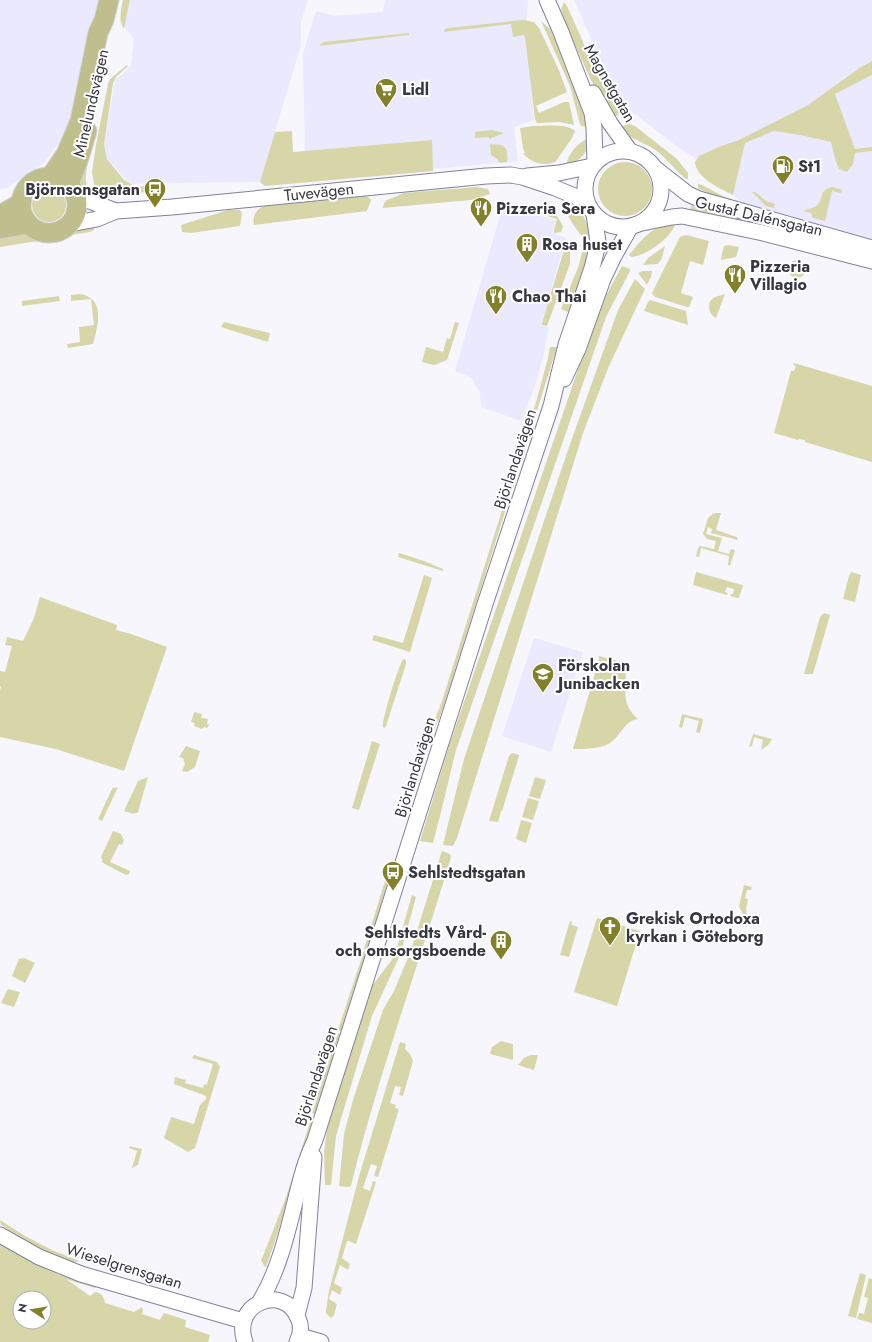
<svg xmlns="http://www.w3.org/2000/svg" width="872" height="1342" viewBox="0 0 872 1342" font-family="Jost,sans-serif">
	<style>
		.built { fill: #eae9fe }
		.green { fill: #d6d6a9; fill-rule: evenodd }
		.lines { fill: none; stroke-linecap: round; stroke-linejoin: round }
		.minor-casing { stroke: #82819b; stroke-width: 17 }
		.major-casing { stroke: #d3d3d5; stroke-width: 21 }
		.minor { stroke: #fff; stroke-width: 15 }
		.major { stroke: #bfbe8d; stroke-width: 19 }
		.labels { text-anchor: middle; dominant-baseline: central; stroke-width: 4; stroke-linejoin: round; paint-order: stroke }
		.street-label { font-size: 16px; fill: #373742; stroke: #fff }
		.poi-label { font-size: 16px; font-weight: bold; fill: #373742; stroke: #fff; text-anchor: start }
	</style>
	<rect width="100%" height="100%" fill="#f6f6fc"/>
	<g class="built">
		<polygon points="0,0 100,0 73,115 66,134 43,164 8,187 0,190"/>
		<polygon points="131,0 308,0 301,21 301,45 260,182 160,183 129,184 103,153 115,80 131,66 134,39 124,27"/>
		<polygon points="386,0 528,0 526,33 534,120 514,127 518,161 432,169 431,140 305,151 303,53 316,11 335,16 382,12"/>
		<polygon points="574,0 872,0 872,62 808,106 738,141 721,146 696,159 678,147 631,111 611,84"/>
		<polygon points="872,75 872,248 751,211 733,195 745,143 774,131 799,135 832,142 855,149 835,94"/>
		<polygon points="503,205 522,207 531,213 554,220 556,221 552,233 566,238 541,325 549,327 543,357 534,388 522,421 481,407 480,392 472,378 455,371"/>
		<polygon points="534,638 583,652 551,752 502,736"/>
	</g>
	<g class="green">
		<path d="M 123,0 L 130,0 L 124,29 C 118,21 121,9 123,0 Z"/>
		<polygon points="564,2 567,6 595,69 622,112 612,119 599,97 566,26 561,9"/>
		<polygon points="523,20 534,22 539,28 558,68 567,92 536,106 539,113 564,102 569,102 574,125 559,122 537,123 535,119 525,37 524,35 513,37 511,24 444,32 445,29 448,28"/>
		<polygon points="541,21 550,29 556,39 590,127 581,126 580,124 570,86"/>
		<polygon points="409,33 409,35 399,36 319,46 320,45 324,42"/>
		<path d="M 872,61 L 872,75 L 835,94 L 855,149 L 872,147 L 872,151 L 855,153 L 853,164 L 847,172 L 839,169 L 836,162 L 831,142 L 800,135 L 774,131 L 745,143 L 733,195 C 721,189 696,178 695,162 L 699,156 L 721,146 L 739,140 L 808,105 L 861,67 Z"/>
		<polygon points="127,65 128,66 116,77 113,83 104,145 107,159 124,180 138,188 149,184 159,183 160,187 153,187 150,191 130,195 128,189 117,191 117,196 107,195 102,193 94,184 92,172 96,145 108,84 110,79"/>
		<path d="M 629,124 L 635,126 L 677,159 L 688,173 L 688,179 L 686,179 C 675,170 666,157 654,149 C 642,141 628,139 620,127 Z"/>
		<path d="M 534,126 C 545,126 567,123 575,131 L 572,138 L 556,161 C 546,168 529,162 523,153 L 525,153 L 523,148 L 520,128 Z"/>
		<polygon points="492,130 504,133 489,139 489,137 475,138 475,132"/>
		<polygon points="292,131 293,152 432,140 433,171 265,186 260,182 275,132"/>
		<path d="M 588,138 L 590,140 C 585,156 581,160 566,166 C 568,153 577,144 588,138 Z"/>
		<path d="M 490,144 C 497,145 505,143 507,152 C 507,156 508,159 507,162 L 500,163 L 496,158 L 491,155 Z"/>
		<circle cx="625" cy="189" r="27"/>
		<path d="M 84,166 L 87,168 C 85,177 85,186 92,193 L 92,195 L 81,191 C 77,181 81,175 84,166 Z"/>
		<polygon points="698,184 702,185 725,197 745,203 746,205 714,196 698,188"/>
		<path d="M 477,187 L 488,189 L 490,194 L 471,200 L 383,208 C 384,198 390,200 397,196 C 399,195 401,194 403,193 Z"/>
		<path d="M 832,187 L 842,190 L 841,193 L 832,191 L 825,221 L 813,218 L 811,213 L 803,211 C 807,209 816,208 818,204 C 825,196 818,191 832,187 Z"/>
		<circle cx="49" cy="205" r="17"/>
		<polygon points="752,192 755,192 766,201 775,204 774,208 766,206"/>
		<path d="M 358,196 C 364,196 368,195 371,200 L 367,211 L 254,225 C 252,217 256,209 264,206 Z"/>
		<path d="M 562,197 C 580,205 588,220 590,239 L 583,238 C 576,229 561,208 562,197 Z"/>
		<polygon points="691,206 816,237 690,212"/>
		<polygon points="540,207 554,211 563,226 561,232 554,233 554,230 557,219 533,212 535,208"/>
		<polygon points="228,210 240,210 242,213 240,226 191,233 182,232 181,225"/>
		<path d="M 676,222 C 672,238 647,255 632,257 L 629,255 C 645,236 651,227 676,222 Z"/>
		<polygon points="94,226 94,230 90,232 64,236 65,233 72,229"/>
		<polygon points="29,232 37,235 38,241 0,247 0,235"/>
		<polygon points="686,235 709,241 703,265 690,261 681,293 693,297 689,307 687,307 655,297 652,293 680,237"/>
		<polygon points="567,240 570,243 570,264 547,326 542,325 542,323"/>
		<polygon points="728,245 739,247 736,257 721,260 721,258 724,246"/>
		<polygon points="665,246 662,258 658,264 643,265 648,258"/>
		<polygon points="582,252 590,253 588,267 577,290 568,312 561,309 579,265"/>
		<circle cx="797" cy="269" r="9"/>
		<polygon points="622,266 630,269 630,271 606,317 456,750 442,808 433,843 420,841 450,743 595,320 603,301"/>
		<polygon points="643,271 652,271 651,277 647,285 638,273"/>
		<polygon points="635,279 645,289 609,366 583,433 457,838 453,846 443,845 464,759 569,447 618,310"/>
		<path d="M 79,294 C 106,297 98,326 93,344 L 68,348 L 67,344 L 80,342 L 79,327 L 94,325 L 91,299 L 71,301 L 71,295 Z"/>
		<path d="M 725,294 L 716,318 C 709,314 708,309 710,301 L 715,297 Z"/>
		<polygon points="59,296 60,301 22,306 22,301"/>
		<polygon points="650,300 686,311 688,325 644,311 648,302"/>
		<polygon points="224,322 270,333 268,342 221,327"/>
		<polygon points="455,322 459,323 447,360 434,365 422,362 426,347 443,352 447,338 450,339"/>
		<path d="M 550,347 L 557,347 L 446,699 L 439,719 L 425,749 L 422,759 L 419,759 C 425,739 435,721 442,701 L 537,399 L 548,358 Z"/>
		<polygon points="794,363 872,386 872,462 805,442 805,440 799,439 798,440 774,433 791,371 794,371 796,366 793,365"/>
		<polygon points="714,513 721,513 716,530 737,537 738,540 711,533 712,529 708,527 706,534 722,538 718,551 729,554 731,549 735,550 730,566 728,565 729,556 701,548 699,557 696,556 698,548 700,546 714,549 716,541 707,539 703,534 708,518"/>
		<polygon points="399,553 424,561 443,569 443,571 398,557"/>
		<polygon points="696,572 742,585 743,586 739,597 738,598 730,596 731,594 733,594 734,589 727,587 725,592 728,593 727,595 693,585"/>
		<polygon points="851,572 861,575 855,602 843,599 849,576"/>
		<polygon points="424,575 432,578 410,652 372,640 374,635 403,643"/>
		<polygon points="40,597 117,625 116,630 131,634 167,647 124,771 56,749 0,737 0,690 1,687 0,686 0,671 5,672 12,646 5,645 7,637 23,641 34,618"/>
		<polygon points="824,613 830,615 813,674 804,674 820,617"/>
		<path d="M 599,656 L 622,662 L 624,665 C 630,687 617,700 638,719 C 624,721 621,736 610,743 C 601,749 584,749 573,749 L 599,659 Z"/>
		<path d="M 403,659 L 406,660 L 406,664 L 386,726 L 385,728 L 383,727 C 381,721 398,668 403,659 Z"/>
		<polygon points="194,712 202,714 201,718 208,719 207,724 209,725 207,728 204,727 202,729 194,726 195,723 191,722"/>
		<polygon points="682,714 703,719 700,733 696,732 699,721 685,717 682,728 679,727"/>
		<path d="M 753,734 L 772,739 C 770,744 766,747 761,750 L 763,740 L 754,737 L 752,746 L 749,747 Z"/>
		<polygon points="372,741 380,744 359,810 352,808"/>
		<polygon points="186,746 200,751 195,767 187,772 182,771 185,764 183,758 179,757"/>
		<polygon points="513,753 519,755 519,756 502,811 501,811 498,822 489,821 509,756 511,754"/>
		<polygon points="148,777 138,812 134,814 124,811 138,781"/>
		<polygon points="535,777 546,780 540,799 529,796"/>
		<polygon points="113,787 114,788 118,787 102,821 98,819"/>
		<polygon points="528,798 539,801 533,820 522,817"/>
		<polygon points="521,820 532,823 526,843 516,839"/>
		<polygon points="113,831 121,834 124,840 122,845 119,844 110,862 130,871 129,874 126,875 103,863 101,857"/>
		<path d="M 442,851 L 450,854 L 451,857 L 446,874 C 414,978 377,1080 351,1186 L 348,1187 L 339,1186 L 344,1134 L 353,1100 L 383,1010 L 394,991 L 410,953 Z"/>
		<polygon points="389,868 392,869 391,873 367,949 364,949"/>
		<polygon points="744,885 752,887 751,890 747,890 745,898 748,899 746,908 747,916 743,915 739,906"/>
		<polygon points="412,895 416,897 401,952 396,951"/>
		<polygon points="597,918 640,931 617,1006 574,992"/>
		<polygon points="570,921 572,922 571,925 578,927 569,957 560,955"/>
		<polygon points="364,951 366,952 341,1031 338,1030"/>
		<polygon points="395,954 400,955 372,1016 340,1122 336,1136 331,1185 325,1185 324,1153 327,1129 372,986 391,961"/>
		<polygon points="24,958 35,963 25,983 12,976 19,959"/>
		<polygon points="8,989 20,992 14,1007 1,1003"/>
		<polygon points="338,1033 340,1034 315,1114 312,1113"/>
		<polygon points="501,1041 513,1044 513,1060 490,1054 492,1047"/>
		<polygon points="400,1042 406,1044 405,1049 410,1054 413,1061 403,1096 399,1095 401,1087 395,1086 390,1103 396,1105 395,1108 399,1109 378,1177 374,1176 377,1166 371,1164 363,1188 370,1191 373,1181 376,1182 356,1244 349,1241 347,1241 342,1258 350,1264 348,1270 340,1265 334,1283 342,1288 340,1295 332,1290 329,1299 337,1304 334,1315 331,1318 326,1313 326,1310 329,1291 360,1173"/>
		<polygon points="194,1055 217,1062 220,1067 195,1148 188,1152 164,1138 171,1117 194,1124 200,1105 206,1099 206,1096 174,1084 175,1077 186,1080 185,1083 203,1088 204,1085 207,1084 213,1064 192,1058"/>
		<polygon points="531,1055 538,1055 534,1070 518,1065 524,1058"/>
		<path d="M 312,1116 L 314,1116 C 298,1166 284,1217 266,1267 L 265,1267 L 261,1260 L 263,1256 L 285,1200 Z"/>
		<polygon points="130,1146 142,1149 138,1165 132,1168 137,1151 129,1148"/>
		<polygon points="0,1220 25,1236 50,1249 79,1261 73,1263 44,1251 1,1225"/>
		<path d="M 0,1236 L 57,1274 L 97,1287 L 95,1288 L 66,1279 L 90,1296 L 95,1292 C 102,1293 104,1297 105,1303 L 134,1312 L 142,1307 L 143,1310 L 142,1314 L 160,1320 L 164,1313 L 186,1320 L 185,1327 L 210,1335 L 208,1342 L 0,1342 ZM 20,1298 L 44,1298 L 44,1322 L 20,1322 Z"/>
		<polygon points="860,1273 866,1275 856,1318 848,1316"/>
		<polygon points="869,1278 872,1279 872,1323 857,1319 859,1313 864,1314 868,1298 864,1297"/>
	</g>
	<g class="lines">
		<g class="minor-casing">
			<g id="minor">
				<polyline points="547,0 561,32 592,113 594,128 595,163"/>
				<polyline points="593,93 610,123 630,151"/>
				<circle cx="623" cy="189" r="38"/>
				<polyline points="656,169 688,194 699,199 872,248"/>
				<polyline points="527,176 559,173 592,166"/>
				<polyline points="76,196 116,211"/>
				<polyline points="70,224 97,219 116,211 172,207 486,176 511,175 522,177 555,188 577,197 590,208"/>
				<polyline points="637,224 672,217 682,216 763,233 872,261"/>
				<polyline points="564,379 578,349 603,279 614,256 631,226"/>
				<polyline points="0,1235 39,1257 81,1274 243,1321"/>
				<path d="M 259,1303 C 283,1264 290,1218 302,1175 C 305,1163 310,1151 315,1140 L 485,604 L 551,406 L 566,345 L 592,268 L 597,248 L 598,242 L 594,214"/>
				<polyline points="297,1315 304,1288 314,1157"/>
				<polyline points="300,1336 321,1342"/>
				<path d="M 245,1342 C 231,1303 284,1283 298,1318 C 302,1326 301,1334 297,1342"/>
			</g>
		</g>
		<g class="major-casing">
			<g id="major">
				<polyline points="51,176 66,154 80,121 98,33 104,20 109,0"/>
				<circle cx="49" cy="205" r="28"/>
				<polyline points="69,184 78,161 87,131"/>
				<polyline points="0,215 21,203"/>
				<polyline points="0,229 28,224"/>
			</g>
		</g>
		<use href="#minor" class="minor"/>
		<use href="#major" class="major"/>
	</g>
	<defs>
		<g id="supermarket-pin" transform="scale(1.15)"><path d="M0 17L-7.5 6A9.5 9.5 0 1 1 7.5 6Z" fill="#828029" stroke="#fff"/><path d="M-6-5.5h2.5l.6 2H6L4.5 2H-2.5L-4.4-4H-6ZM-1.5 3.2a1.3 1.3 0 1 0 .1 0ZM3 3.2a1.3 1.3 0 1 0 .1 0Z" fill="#fff"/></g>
		<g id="fuel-pin" transform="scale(1.15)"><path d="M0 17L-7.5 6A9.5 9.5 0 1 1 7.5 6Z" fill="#828029" stroke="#fff"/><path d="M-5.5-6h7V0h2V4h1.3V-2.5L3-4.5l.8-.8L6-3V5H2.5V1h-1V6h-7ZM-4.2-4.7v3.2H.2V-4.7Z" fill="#fff"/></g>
		<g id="bus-pin" transform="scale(1.15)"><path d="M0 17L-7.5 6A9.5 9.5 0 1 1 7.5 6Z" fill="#828029" stroke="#fff"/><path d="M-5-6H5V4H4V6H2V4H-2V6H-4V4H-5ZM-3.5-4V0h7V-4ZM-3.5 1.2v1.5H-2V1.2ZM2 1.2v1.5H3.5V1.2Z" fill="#fff"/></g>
		<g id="restaurant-pin" transform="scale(1.15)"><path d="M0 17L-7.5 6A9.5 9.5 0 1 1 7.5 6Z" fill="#828029" stroke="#fff"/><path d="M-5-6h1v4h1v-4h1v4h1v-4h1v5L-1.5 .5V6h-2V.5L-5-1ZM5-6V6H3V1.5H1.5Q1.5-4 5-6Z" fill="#fff"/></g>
		<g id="building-pin" transform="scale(1.15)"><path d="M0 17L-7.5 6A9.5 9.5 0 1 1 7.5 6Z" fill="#828029" stroke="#fff"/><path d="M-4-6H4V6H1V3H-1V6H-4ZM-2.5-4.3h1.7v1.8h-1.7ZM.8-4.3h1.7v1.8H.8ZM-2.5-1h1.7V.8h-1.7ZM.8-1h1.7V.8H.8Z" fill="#fff"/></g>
		<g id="school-pin" transform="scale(1.15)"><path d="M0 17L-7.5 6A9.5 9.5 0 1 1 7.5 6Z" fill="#828029" stroke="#fff"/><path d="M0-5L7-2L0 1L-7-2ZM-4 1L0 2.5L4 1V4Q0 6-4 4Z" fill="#fff"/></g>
		<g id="church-pin" transform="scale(1.15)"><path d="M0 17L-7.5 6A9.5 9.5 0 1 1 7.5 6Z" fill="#828029" stroke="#fff"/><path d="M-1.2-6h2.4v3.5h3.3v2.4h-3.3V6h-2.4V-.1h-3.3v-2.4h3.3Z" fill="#fff"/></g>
	</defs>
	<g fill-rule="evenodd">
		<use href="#supermarket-pin" x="386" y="89"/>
		<use href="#fuel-pin" x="783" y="166"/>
		<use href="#bus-pin" x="155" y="189"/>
		<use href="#restaurant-pin" x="481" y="208"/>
		<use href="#building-pin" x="527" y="244"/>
		<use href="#restaurant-pin" x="735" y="275"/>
		<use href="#restaurant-pin" x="496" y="296"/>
		<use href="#school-pin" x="543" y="674"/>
		<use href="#bus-pin" x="393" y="872"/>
		<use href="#church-pin" x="610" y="927"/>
		<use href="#building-pin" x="501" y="941"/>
	</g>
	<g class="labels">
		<g class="street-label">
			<text transform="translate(610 83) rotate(60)">Magnetgatan</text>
			<text transform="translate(91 103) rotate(-77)">Minelundsvägen</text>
			<text transform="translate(319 192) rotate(-6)">Tuvevägen</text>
			<text transform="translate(759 216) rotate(13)">Gustaf Dalénsgatan</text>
			<text transform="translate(515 459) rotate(-72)">Björlandavägen</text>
			<text transform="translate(415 767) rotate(-73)">Björlandavägen</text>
			<text transform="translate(316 1076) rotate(-72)">Björlandavägen</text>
			<text transform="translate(124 1266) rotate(17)">Wieselgrensgatan</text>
		</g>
		<g class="poi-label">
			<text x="402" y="89">Lidl</text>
			<text x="798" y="166">St1</text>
			<text x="140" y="189" text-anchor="end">Björnsonsgatan</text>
			<text x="496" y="208">Pizzeria Sera</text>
			<text x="542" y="244">Rosa huset</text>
			<text x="750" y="266">Pizzeria<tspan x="750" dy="18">Villagio</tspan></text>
			<text x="512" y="296">Chao Thai</text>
			<text x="558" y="665">Förskolan<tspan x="558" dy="18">Junibacken</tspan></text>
			<text x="408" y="872">Sehlstedtsgatan</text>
			<text x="626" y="918">Grekisk Ortodoxa<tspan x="626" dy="18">kyrkan i Göteborg</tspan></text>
			<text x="486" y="932" text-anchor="end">Sehlstedts Vård-<tspan x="486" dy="18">och omsorgsboende</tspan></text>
		</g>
	</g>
	<g transform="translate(32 1310) rotate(282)"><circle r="19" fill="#ffffff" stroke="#afafb3"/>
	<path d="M0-3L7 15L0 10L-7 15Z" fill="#828029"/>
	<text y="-6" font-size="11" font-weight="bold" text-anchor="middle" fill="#373742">N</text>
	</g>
</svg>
